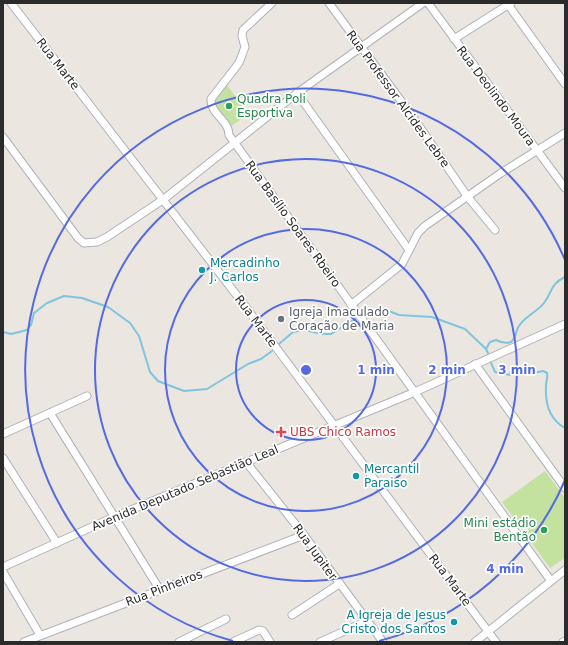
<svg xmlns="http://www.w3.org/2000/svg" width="568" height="645" viewBox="0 0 568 645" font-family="'DejaVu Sans',sans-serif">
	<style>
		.pitch { fill: #c3e19f }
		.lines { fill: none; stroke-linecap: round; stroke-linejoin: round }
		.stream { stroke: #7fc4e0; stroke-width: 2 }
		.street-casing { stroke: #afb1ba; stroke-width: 9 }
		.street { stroke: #fff; stroke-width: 7 }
		.ring { fill: none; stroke: #536ae4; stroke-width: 2 }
		.leisure-dot { fill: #2e9e5b; stroke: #fff; stroke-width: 1.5 }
		.culture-dot { fill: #0f9aa8; stroke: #fff; stroke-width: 1.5 }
		.worship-dot { fill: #6b7280; stroke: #fff; stroke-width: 1.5 }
		.health-dot { fill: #e0444e; stroke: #fff; stroke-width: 1.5 }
		.labels { text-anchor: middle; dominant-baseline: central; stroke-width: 3.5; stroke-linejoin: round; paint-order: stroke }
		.street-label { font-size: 12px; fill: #2b2b2b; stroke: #fff }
		.leisure-label { font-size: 12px; fill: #27864d; stroke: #fff; text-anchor: start }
		.culture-label { font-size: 12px; fill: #0d838f; stroke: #fff; text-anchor: start }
		.worship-label { font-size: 12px; fill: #5b616d; stroke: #fff; text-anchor: start }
		.health-label { font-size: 12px; fill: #be3a42; stroke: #fff; text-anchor: start }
		.centre { fill: #536ae4; stroke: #fff; stroke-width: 2 }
		.ring-label { font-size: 12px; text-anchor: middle; font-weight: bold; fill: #536ae4; stroke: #fff; stroke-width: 3.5; stroke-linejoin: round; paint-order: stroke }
	</style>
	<rect width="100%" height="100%" fill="#ebe6df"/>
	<g class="pitch">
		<polygon points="227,85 248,114 230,127 209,99"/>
		<polygon points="545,471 565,498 565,558 550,568 502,502"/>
	</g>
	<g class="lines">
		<g class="stream">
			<polyline points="363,313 381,308 399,315 432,317 465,329 486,349 488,353"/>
			<polyline points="3,332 11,334 27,330 31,325 34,313 47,303 64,296 82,298 108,307 130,323 139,336 150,372 158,381 184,391 207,389 248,364 261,359 272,351"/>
			<polyline points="279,344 293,332 305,330 321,334 331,334 355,319"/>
			<path d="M 486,349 L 490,342 L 496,340 C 500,342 506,344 511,342 C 517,338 515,331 519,326 C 525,316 537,312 544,303 C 552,293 550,284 565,277"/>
			<path d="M 491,363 L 495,372 C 516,377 523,375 543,371 L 547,373 C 548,378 546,381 546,386 C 545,403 549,419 565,428"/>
		</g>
		<g class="street-casing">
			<g id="street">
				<polyline points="11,3 245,306 496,642"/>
				<path d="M 272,3 L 243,30 L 242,36 L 245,47 L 239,63 L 211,99 C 210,114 229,120 229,135 L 551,581"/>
				<polyline points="329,3 415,120 467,196 495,230"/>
				<polyline points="428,3 565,188"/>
				<polyline points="507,3 565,84"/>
				<polyline points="454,39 511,3"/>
				<polyline points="297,93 409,250"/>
				<polyline points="3,137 78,238 84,243 97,242 107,237 164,199 297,93 423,3"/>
				<polyline points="351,305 402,264 418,233 425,226 501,173 565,133"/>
				<polyline points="475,364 565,488"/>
				<polyline points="50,413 160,590"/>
				<polyline points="3,434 87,396"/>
				<polyline points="3,458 57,543"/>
				<polyline points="246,462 304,535 383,642"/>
				<polyline points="3,567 114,517 415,392 565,324"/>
				<polyline points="3,572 40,635"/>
				<polyline points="292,615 339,584"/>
				<polyline points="24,642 304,535"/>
				<polyline points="179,642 226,619"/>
				<polyline points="233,642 259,630 263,631 270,642"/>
				<polyline points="320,642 367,621"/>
				<polyline points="475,642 565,570"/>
				<polyline points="563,642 565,641"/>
			</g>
		</g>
		<use href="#street" class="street"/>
	</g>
	<g class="ring">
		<circle cx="306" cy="370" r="70"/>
		<circle cx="306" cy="370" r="141"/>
		<circle cx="306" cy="370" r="211"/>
		<path d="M565 480A281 281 0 0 1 379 641M233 641A281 281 0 1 1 565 260"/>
	</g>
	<g class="leisure-dot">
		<circle cx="229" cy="106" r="4"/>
		<circle cx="544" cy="530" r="4"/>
	</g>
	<g class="culture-dot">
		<circle cx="202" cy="270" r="4"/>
		<circle cx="356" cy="476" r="4"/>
		<circle cx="454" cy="622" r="4"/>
	</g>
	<circle class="worship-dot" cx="281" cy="319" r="4"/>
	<path class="health-dot" d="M279 426h4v4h4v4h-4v4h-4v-4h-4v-4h4z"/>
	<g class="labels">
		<g class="street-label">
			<text transform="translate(58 64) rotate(52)">Rua Marte</text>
			<text transform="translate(496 96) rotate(53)">Rua Deolindo Moura</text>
			<text transform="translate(398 99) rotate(54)">Rua Professor Alcides Lebre</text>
			<text transform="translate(293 224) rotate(54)">Rua Basílio Soares Rbeiro</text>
			<text transform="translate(256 321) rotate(53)">Rua Marte</text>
			<text transform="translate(185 488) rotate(-23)">Avenida Deputado Sebastião Leal</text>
			<text transform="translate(315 552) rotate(54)">Rua Jupiter</text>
			<text transform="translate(450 580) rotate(53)">Rua Marte</text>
			<text transform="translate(164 588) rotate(-21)">Rua Pinheiros</text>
		</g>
		<g class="leisure-label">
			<text x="237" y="99">Quadra Poli<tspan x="237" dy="14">Esportiva</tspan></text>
			<text x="536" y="523" text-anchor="end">Mini estádio<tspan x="536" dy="14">Bentão</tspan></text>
		</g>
		<g class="culture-label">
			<text x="210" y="263">Mercadinho<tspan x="210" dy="14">J. Carlos</tspan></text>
			<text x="364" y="469">Mercantil<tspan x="364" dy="14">Paraiso</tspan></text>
			<text x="446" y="615" text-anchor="end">A Igreja de Jesus<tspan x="446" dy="14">Cristo dos Santos</tspan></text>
		</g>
		<g class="worship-label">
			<text x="289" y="312">Igreja Imaculado<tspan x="289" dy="14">Coração de Maria</tspan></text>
		</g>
		<g class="health-label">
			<text x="290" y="432">UBS Chico Ramos</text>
		</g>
	</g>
	<circle cx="306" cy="370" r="6" class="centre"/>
	<g class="ring-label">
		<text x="376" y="374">1 min</text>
		<text x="447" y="374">2 min</text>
		<text x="517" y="374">3 min</text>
		<text x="505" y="573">4 min</text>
	</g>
	<rect width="568" height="645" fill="none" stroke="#2b2b2b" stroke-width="8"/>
</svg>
